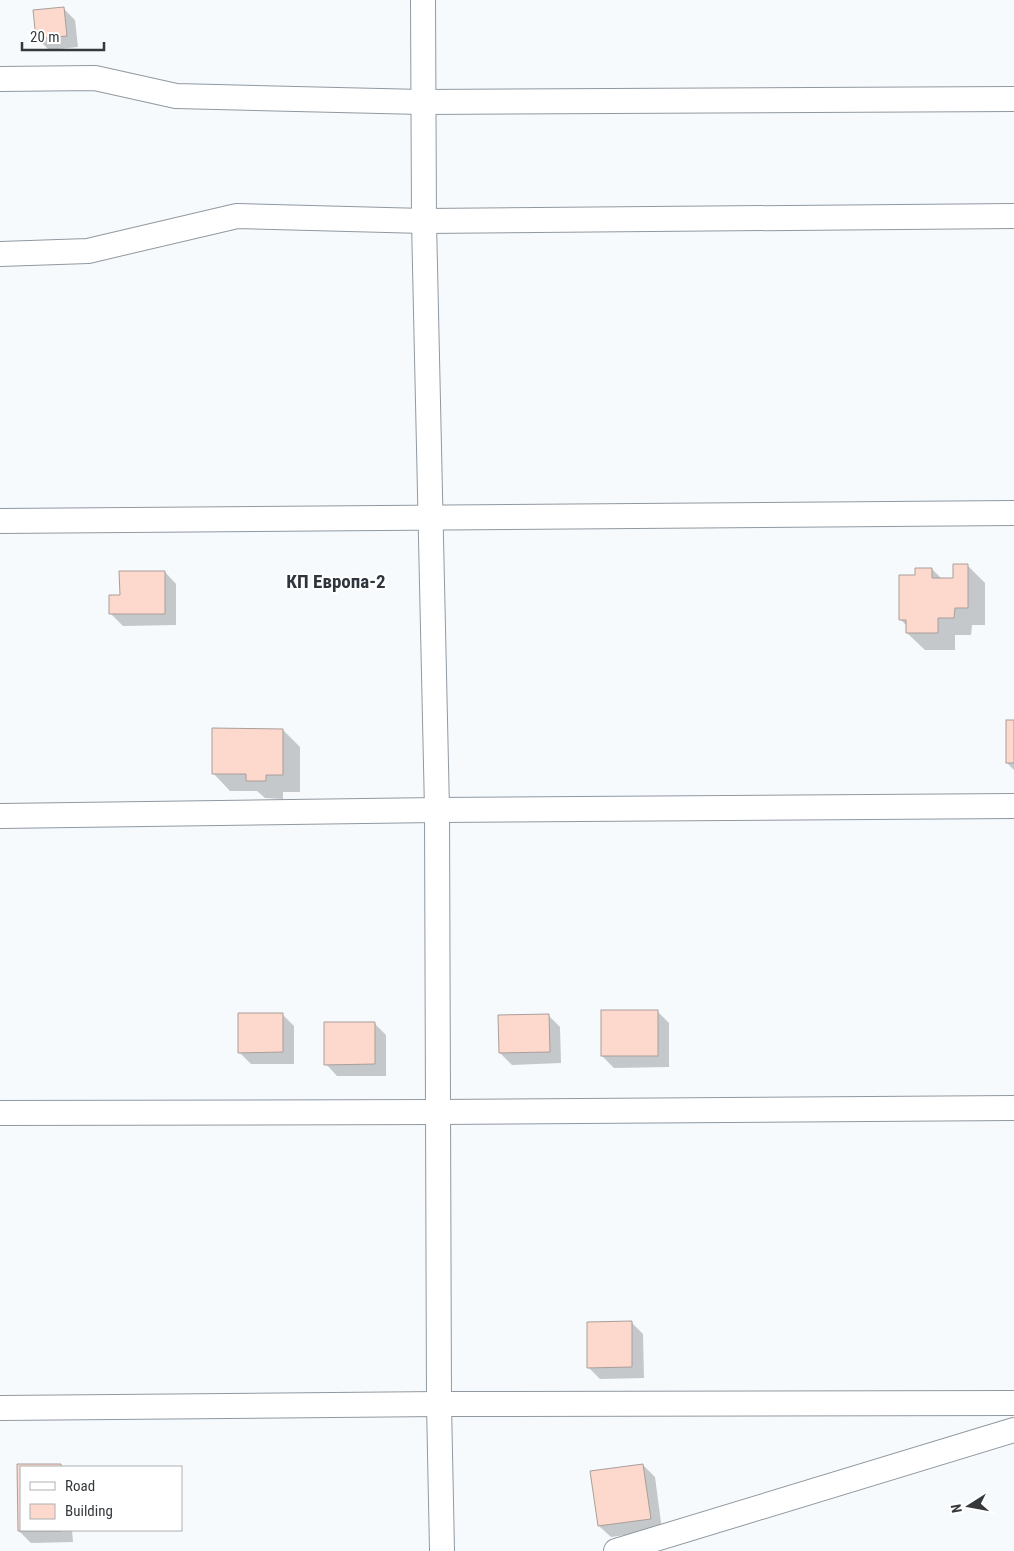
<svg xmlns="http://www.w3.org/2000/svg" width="1014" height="1551" viewBox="0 0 1014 1551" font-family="'Roboto Condensed',sans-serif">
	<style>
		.shadow { fill: #0003 }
		.building { fill: #fdd8cd; stroke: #aa9e9a }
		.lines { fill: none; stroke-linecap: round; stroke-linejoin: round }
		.minor-casing { stroke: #9099a1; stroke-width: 26 }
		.minor { stroke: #fff; stroke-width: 24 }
		.labels { text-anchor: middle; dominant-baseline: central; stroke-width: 4.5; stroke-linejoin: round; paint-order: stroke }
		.neighbourhood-label { font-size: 19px; font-weight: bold; fill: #2e353c; stroke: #fff }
	</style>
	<rect width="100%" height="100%" fill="#f6fafd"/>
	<g class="shadow">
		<polygon points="63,8 75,20 78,47 49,50 37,38"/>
		<polygon points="967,565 985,583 985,625 972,625 971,635 955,635 955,650 925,650 907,633 908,627 900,619 916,576 932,569 942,579 954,579"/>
		<polygon points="165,572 176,584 176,625 123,626 111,614 121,596"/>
		<polygon points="1014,721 1014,770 1007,763"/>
		<polygon points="283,730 300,747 300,792 283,792 283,799 265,798 257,791 230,791 213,773"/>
		<polygon points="657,1011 669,1023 669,1067 614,1068 602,1056"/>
		<polygon points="282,1014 294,1026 294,1064 251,1064 239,1052"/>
		<polygon points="548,1015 560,1027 561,1063 512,1065 500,1053"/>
		<polygon points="374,1023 386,1035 386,1076 337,1076 326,1064"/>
		<polygon points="631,1322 643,1334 644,1378 600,1379 588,1367"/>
		<polygon points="19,1465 60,1465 62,1467 21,1467 21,1530 72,1530 73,1542 31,1543 19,1531"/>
		<polygon points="643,1465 655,1477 662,1530 611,1537 599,1526"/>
	</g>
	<g class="building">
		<polygon points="64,7 67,36 36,39 33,10"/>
		<polygon points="953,564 968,564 968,608 955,608 954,618 938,618 938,633 906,633 906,620 899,620 899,575 915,575 915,568 932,568 932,578 953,578"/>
		<polygon points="119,571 165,571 165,614 109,614 109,595 120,595"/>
		<rect x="1006" y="720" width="8" height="43"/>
		<polygon points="212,728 283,729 283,775 266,775 266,781 246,781 246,774 212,774"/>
		<rect x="601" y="1010" width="57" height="46"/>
		<polygon points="238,1013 283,1013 283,1052 238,1053"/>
		<polygon points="549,1014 550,1052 499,1053 498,1015"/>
		<polygon points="324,1022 375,1022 375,1064 324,1065"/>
		<polygon points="632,1321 632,1367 587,1368 587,1322"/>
		<polygon points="17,1464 61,1464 61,1467 21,1467 21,1530 61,1531 18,1531"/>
		<polygon points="643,1464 651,1519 598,1526 590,1471"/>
	</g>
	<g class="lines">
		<g class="minor-casing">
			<g id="minor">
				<polyline points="423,0 424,221 437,810 439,1404 442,1551"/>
				<polyline points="0,79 95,78 176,96 422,102 1014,99"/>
				<polyline points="0,254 88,251 237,216 424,221 1014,216"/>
				<polyline points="0,521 1014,513"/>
				<polyline points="0,816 437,810 1014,806"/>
				<polyline points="0,1113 437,1112 1014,1108"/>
				<polyline points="0,1408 439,1404 1014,1403"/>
				<polyline points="616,1551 1014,1430"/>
			</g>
		</g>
		<use href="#minor" class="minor"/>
	</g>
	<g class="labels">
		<g class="neighbourhood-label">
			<text x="336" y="581">КП Европа-2</text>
		</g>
	</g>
	<rect x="20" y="1466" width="162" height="65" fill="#ffffff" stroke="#aeb0b1"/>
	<rect x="30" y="1482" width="25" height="8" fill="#ffffff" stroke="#aeb0b1"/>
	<text x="65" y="1491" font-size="15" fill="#35393c">Road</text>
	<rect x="30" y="1504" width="25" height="15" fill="#fdd8cd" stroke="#aeb0b1"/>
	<text x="65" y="1516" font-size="15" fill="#35393c">Building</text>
	<g transform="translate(969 1506) rotate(259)" stroke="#ffffff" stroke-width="4" paint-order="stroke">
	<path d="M0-4L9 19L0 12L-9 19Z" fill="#35393c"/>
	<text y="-8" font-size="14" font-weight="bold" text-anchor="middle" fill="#35393c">N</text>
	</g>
	<path d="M22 42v8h82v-8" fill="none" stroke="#35393c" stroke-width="2.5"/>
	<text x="30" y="42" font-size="15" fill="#35393c" stroke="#ffffff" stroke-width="4" paint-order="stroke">20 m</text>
</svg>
